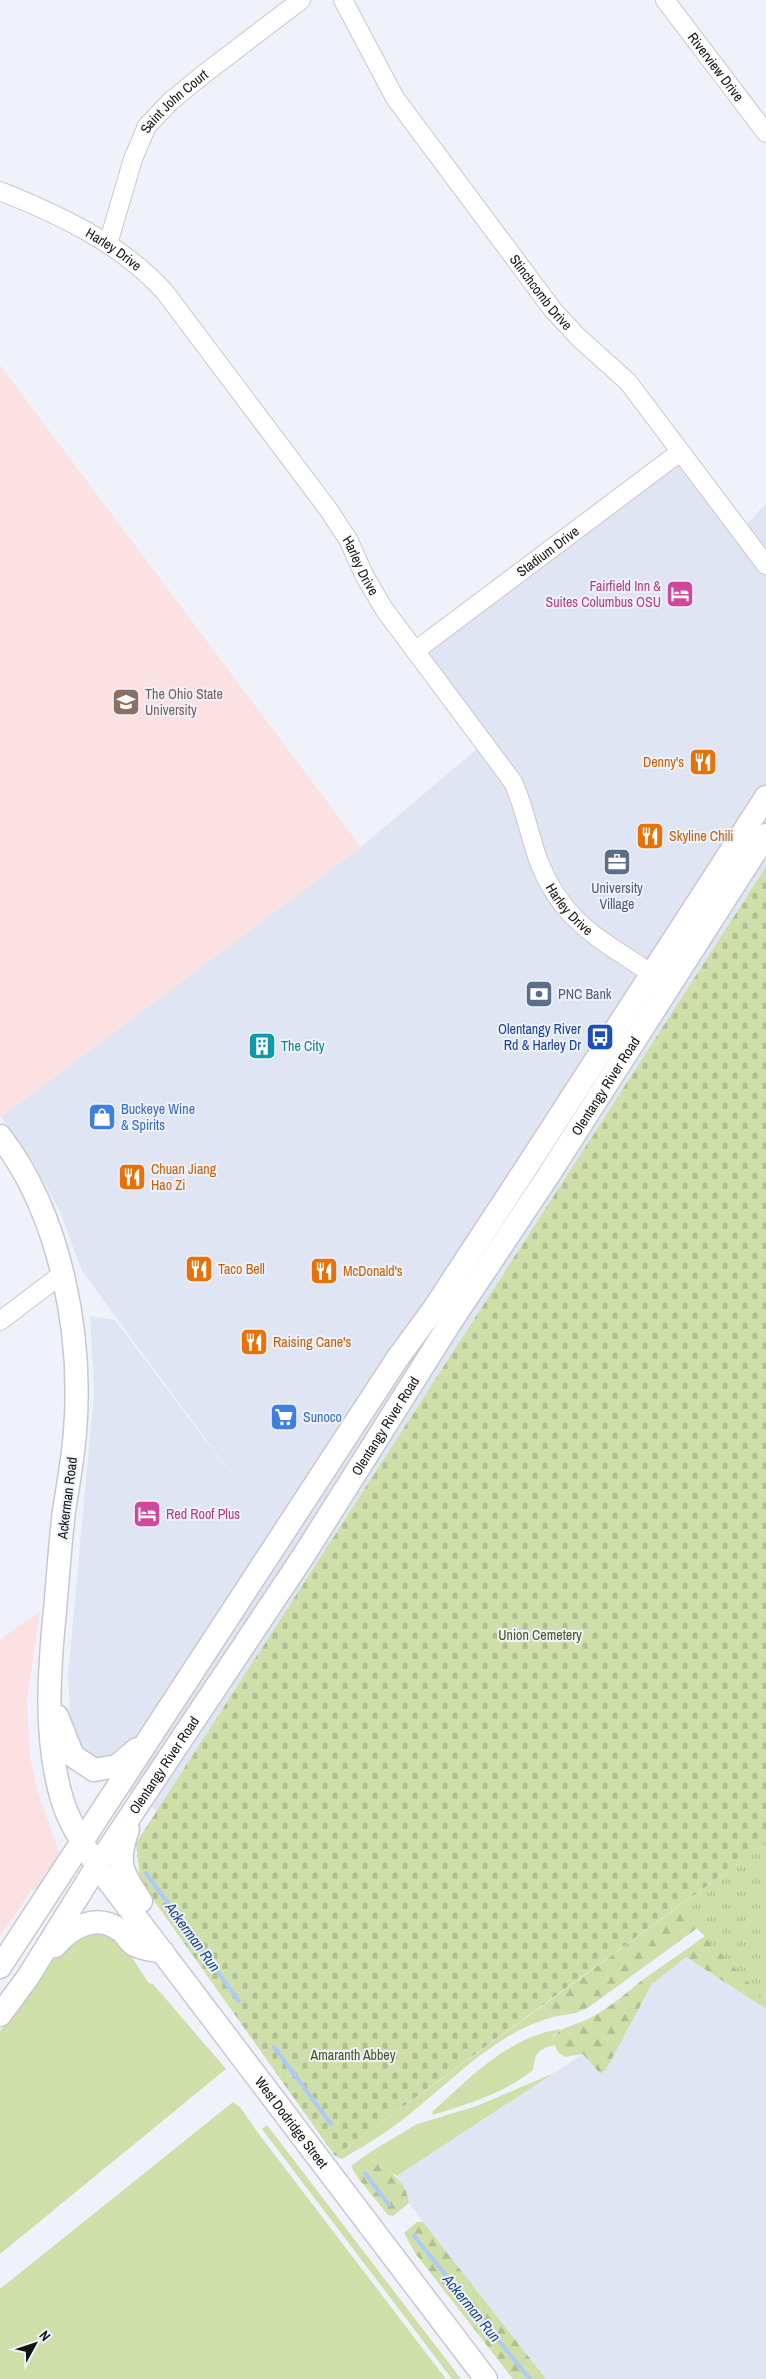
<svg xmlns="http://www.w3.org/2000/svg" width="766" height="2379" viewBox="0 0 766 2379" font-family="'Archivo Narrow',sans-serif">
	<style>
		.built { fill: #e0e5f3 }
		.education { fill: #fce1e2 }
		.grass { fill: #cfdfa9 }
		.forest { fill: url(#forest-firs) }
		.cemetery { fill: url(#cemetery-stones) }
		.park { fill: url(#park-tufts) }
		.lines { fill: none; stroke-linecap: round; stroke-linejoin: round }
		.stream { stroke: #aacbf7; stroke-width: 4 }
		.minor-casing { stroke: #c6c8d0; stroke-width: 20 }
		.major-casing { stroke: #c6c8d0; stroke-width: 25 }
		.minor { stroke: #fff; stroke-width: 18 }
		.major { stroke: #fff; stroke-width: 22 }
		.labels { text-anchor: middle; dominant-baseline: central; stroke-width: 4; stroke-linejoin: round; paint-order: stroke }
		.street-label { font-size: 14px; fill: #121315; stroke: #eff2fa }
		.hotel-label { font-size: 14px; fill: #b23c85; stroke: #eff2fa; text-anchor: end }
		.education-label { font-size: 14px; fill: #785e54; stroke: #eff2fa; text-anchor: start }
		.food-label { font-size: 14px; fill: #c56008; stroke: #eff2fa; text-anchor: start }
		.service-label { font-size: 14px; fill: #4e5e75; stroke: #eff2fa }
		.transit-label { font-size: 14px; fill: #164399; stroke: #eff2fa; text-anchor: end }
		.culture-label { font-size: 14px; fill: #0d838f; stroke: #eff2fa; text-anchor: start }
		.shop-label { font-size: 14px; fill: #366cbe; stroke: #eff2fa; text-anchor: start }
		.park-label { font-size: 14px; fill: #495817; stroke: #eff2fa }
		.water-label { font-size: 15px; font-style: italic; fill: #164989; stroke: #eff2fa }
	</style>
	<defs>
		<pattern id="forest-firs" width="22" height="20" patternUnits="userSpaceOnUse" patternTransform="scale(1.25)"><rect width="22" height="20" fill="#cfdfa9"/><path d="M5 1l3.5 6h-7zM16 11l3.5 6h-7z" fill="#b1be91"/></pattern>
		<pattern id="cemetery-stones" width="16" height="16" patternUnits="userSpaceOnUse" patternTransform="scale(1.25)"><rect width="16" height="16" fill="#cfdfa9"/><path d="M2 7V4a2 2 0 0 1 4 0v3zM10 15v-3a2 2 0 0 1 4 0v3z" fill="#b1be91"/></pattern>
		<pattern id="park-tufts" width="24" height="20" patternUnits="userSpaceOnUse" patternTransform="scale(1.25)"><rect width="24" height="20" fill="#cfdfa9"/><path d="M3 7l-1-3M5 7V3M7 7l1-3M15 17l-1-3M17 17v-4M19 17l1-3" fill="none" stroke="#b1be91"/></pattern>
	</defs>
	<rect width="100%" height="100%" fill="#eff2fa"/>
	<g class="built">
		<polygon points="680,452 743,529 766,503 766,867 157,1811 90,1764 71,1731 68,1676 94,1393 90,1316 115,1320 258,1510 82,1271 60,1212 34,1163 1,1117 361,847 484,743 415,651"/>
		<polygon points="686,1957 766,2009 766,2379 546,2379 423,2222 409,2203 408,2196 397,2176 583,2054 599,2074 606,2070 652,1984"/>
	</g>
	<g class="education">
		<polygon points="0,365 361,847 1,1117 0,1116"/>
		<polygon points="40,1611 27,1700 30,1757 38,1792 59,1852 57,1862 39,1888 31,1891 0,1936 0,1640"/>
	</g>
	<g class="grass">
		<path d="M 96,1934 C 125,1937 134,1963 149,1983 L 153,1984 L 226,2069 L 0,2254 L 0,2031 L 62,1945 L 87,1935 Z"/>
		<polygon points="687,1949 686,1957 652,1984 650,1978 645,1978"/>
		<path d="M 541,2007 L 553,2017 C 496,2032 452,2081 406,2117 C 386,2133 364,2146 342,2159 L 335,2156 Z"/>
		<path d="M 562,2029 L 554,2035 L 552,2040 L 555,2045 C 538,2049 535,2053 533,2070 C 505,2093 467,2104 433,2115 L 432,2112 C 469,2079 510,2035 562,2029 Z"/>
		<polygon points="554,2073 397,2176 369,2159 357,2169 358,2178 351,2166 372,2151 417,2124 477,2106"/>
		<polygon points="233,2102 240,2107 258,2133 446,2379 0,2379 0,2289"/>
		<polygon points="267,2125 461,2379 452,2379 262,2129"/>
	</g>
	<g class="forest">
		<polygon points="766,1843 766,1878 589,2007 576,2013 553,2017 541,2007"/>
		<polygon points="717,1927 766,1975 766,2009 686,1957 687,1949"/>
		<path d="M 645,1978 L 650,1978 L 652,1984 L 606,2070 L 600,2074 L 583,2054 L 565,2057 L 558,2052 L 552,2040 C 557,2027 577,2025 588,2019 C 609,2009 627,1992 645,1978 Z"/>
		<path d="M 369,2159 C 388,2170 406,2179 409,2203 L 393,2216 L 388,2215 L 358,2178 L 357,2169 Z"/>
		<polygon points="417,2222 423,2222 546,2379 513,2379 415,2253 404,2233"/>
	</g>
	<polygon class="cemetery" points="766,867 766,1843 335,2156 140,1881 136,1843"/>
	<polygon class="park" points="766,1843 766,2001 678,1908"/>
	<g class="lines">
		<g class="stream">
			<polyline points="146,1873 239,2001"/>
			<polyline points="274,2047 331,2124"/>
			<polyline points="365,2173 389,2205"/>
			<polyline points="414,2236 530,2379"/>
		</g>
		<g class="minor-casing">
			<g id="minor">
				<path id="s1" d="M 343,0 L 395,98 L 553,310 L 579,338 L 628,382 L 766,565"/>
				<path id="s2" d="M 665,0 L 766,133"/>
				<path id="s3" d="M 0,191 C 60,215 120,243 164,291 L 328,509 L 349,541 L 364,575 L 384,609 L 513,782 C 525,808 529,835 539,862 C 565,928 609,943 662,981"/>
				<path id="s4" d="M 108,244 L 133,159 L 147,126 L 171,101 L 204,74 L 301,0"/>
				<path id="s5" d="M 415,651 L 680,452"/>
				<polyline points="0,1321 62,1274"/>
			</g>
		</g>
		<g class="major-casing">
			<g id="major">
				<path id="s6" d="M 0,1136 C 61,1215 83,1335 75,1432 C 73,1459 68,1485 64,1511 C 60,1544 58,1577 55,1610 C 49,1671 44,1739 62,1799 C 69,1823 84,1845 97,1866 L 486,2379"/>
				<polyline points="57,1716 73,1756 94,1770 117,1766 137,1749"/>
				<path d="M 128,1829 C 116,1863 121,1871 141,1901"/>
				<path d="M 55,1946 C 71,1927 96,1913 120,1930 C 125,1933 128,1940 133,1944 C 140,1949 154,1950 163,1952"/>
				<polyline points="0,1967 397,1359 433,1310 528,1165 766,797"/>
				<path id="s7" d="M 0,2015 L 28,1977 L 97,1866 L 304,1555 L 452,1320 L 548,1176 L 766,835"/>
			</g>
		</g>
		<use href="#minor" class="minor"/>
		<use href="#major" class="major"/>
	</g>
	<defs>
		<g id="hotel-square" transform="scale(1.4375)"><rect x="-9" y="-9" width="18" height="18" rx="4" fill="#d1479c" stroke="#eff2fa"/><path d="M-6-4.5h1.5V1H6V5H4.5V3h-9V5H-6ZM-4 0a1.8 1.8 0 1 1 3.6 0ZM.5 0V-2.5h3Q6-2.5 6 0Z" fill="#fff"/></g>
		<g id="university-square" transform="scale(1.4375)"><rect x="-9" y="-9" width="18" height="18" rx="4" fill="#8d6e63" stroke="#eff2fa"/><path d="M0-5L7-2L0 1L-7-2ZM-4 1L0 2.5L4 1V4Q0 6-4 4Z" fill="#fff"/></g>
		<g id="restaurant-square" transform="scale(1.4375)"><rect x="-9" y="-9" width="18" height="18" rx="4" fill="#e8710a" stroke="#eff2fa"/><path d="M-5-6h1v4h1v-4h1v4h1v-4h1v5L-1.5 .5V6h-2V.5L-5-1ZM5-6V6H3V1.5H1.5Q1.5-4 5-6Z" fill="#fff"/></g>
		<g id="office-square" transform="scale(1.4375)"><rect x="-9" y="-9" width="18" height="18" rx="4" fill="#5c6f8a" stroke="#eff2fa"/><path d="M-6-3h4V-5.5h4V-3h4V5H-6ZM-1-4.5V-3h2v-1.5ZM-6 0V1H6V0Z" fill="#fff"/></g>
		<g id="bank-square" transform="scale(1.4375)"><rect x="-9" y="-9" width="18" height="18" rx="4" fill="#5c6f8a" stroke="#eff2fa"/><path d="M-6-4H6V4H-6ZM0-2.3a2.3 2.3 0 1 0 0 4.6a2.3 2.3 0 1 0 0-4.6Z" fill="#fff"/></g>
		<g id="bus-square" transform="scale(1.4375)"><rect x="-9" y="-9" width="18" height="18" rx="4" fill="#1a4fb4" stroke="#eff2fa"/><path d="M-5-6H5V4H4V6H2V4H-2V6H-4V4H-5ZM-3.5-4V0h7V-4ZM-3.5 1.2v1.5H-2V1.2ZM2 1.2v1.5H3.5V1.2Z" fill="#fff"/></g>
		<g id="building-square" transform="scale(1.4375)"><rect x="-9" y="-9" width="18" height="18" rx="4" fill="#0f9aa8" stroke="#eff2fa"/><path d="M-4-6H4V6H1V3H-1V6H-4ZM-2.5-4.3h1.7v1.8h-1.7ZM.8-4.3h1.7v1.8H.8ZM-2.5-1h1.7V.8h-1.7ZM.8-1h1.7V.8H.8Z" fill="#fff"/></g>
		<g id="shop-square" transform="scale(1.4375)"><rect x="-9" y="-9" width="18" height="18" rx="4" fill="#3f7fe0" stroke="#eff2fa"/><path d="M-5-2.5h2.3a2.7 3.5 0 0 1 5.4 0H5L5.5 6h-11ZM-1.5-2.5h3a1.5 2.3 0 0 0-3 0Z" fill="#fff"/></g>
		<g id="supermarket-square" transform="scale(1.4375)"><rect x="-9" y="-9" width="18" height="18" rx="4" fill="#3f7fe0" stroke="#eff2fa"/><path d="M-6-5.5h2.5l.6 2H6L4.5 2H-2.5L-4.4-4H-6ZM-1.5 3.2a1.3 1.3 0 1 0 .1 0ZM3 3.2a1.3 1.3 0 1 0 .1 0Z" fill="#fff"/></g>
	</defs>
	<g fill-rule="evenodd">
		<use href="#hotel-square" x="680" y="594"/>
		<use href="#university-square" x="126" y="702"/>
		<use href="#restaurant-square" x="703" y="762"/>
		<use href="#restaurant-square" x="650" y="836"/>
		<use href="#office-square" x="617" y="862"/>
		<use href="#bank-square" x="539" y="994"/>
		<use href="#bus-square" x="600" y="1037"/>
		<use href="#building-square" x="262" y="1046"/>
		<use href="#shop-square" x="102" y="1117"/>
		<use href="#restaurant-square" x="132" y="1177"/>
		<use href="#restaurant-square" x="199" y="1269"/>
		<use href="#restaurant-square" x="324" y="1271"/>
		<use href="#restaurant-square" x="254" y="1342"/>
		<use href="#supermarket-square" x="284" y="1417"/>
		<use href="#hotel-square" x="147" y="1514"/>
	</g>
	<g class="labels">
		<g class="street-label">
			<text stroke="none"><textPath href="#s2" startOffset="84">Riverview Drive</textPath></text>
			<text stroke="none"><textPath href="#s4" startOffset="161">Saint John Court</textPath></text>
			<text stroke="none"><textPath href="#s3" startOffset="128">Harley Drive</textPath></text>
			<text stroke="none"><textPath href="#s1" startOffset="354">Stinchcomb Drive</textPath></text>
			<text stroke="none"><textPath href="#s5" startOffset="166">Stadium Drive</textPath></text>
			<text stroke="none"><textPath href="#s3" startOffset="532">Harley Drive</textPath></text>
			<text stroke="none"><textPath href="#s3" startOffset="938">Harley Drive</textPath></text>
			<text stroke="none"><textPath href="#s7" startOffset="1109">Olentangy River Road</textPath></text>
			<text stroke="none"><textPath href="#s7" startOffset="704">Olentangy River Road</textPath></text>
			<text transform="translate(67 1498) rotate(-83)">Ackerman Road</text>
			<text stroke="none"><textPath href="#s7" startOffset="299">Olentangy River Road</textPath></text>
			<text stroke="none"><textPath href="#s6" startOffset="1079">West Dodridge Street</textPath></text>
		</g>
		<g class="hotel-label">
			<text x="661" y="586">Fairfield Inn &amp;<tspan x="661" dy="16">Suites Columbus OSU</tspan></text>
			<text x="166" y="1514" text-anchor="start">Red Roof Plus</text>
		</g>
		<g class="education-label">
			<text x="145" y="694">The Ohio State<tspan x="145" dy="16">University</tspan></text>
		</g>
		<g class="food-label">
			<text x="684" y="762" text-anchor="end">Denny's</text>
			<text x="669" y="836">Skyline Chili</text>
			<text x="151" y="1169">Chuan Jiang<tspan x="151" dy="16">Hao Zi</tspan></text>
			<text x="218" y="1269">Taco Bell</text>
			<text x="343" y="1271">McDonald's</text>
			<text x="273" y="1342">Raising Cane's</text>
		</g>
		<g class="service-label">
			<text x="617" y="888">University<tspan x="617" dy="16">Village</tspan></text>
			<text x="558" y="994" text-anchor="start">PNC Bank</text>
		</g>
		<g class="transit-label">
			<text x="581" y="1029">Olentangy River<tspan x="581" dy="16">Rd &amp; Harley Dr</tspan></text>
		</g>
		<g class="culture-label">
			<text x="281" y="1046">The City</text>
		</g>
		<g class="shop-label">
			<text x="121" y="1109">Buckeye Wine<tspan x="121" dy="16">&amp; Spirits</tspan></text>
			<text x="303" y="1417">Sunoco</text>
		</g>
		<g class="park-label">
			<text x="540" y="1635">Union Cemetery</text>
			<text x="353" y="2055">Amaranth Abbey</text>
		</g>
		<g class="water-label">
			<text transform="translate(193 1937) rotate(54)">Ackerman Run</text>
			<text transform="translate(472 2308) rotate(51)">Ackerman Run</text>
		</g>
	</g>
	<g transform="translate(35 2344) rotate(50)" stroke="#eff2fa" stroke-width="4" paint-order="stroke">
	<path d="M0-4L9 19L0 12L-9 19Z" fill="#121315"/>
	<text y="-8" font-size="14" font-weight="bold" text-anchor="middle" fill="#121315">N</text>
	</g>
</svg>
